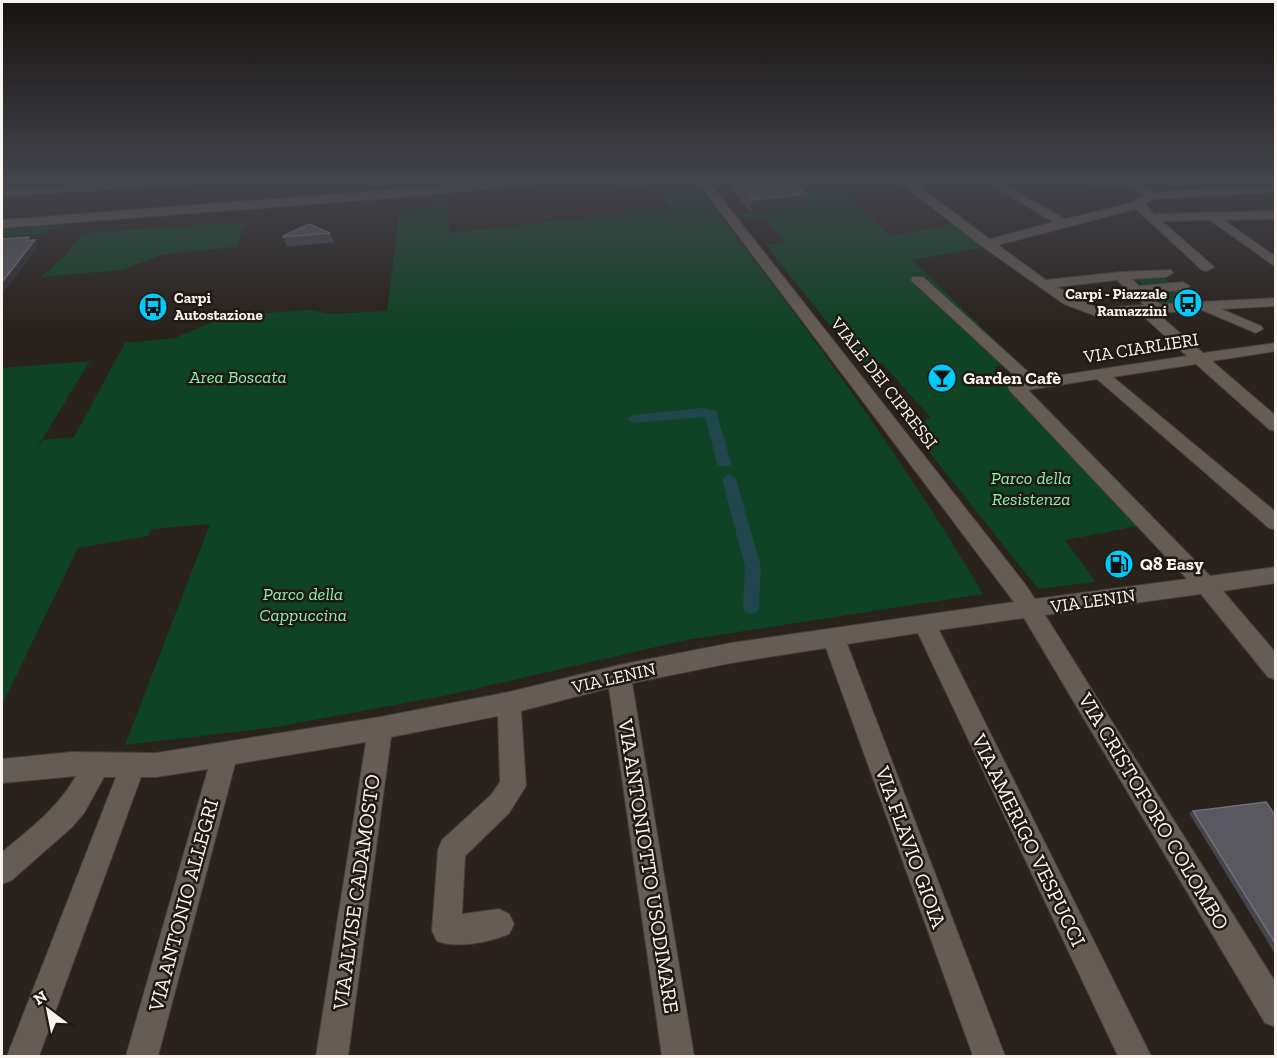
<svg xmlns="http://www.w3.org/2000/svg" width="1277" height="1058" viewBox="0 0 1277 1058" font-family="'Zilla Slab',serif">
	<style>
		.green { fill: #0f4325 }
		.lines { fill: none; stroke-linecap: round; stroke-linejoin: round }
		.canal { fill: #20454c; fill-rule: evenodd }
		.minor-casing { stroke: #453f3a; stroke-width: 2 }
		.minor { fill: #645c55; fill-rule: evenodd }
		.wall { fill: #45454d }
		.shaded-wall { fill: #322f33 }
		.building { fill: #59585f; stroke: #727075; stroke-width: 1.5 }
		.labels { text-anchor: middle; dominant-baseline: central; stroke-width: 5; stroke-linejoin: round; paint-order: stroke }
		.far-poi-label { font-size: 15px; font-weight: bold; fill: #f8f3ef; stroke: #201914; text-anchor: end }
		.street-label { font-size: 18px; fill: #f8f3ef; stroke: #201914 }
		.park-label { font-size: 18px; font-style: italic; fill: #87f0aa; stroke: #201914 }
		.poi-label { font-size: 18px; font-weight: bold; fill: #f8f3ef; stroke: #201914; text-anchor: start }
		.near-street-label { font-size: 21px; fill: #f8f3ef; stroke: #201914 }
	</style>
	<rect width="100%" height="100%" fill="#29221d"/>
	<g class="green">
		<path d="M 585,181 L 693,181 C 797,314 898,449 983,594 L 686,640 L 448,695 L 276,727 L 125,745 L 210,524 L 152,529 L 148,536 L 78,548 L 2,705 L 2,368 L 90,361 L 32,456 L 43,440 L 74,437 L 125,343 L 175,338 L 226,316 L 309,310 L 331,314 L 387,311 L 400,209 L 447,204 L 450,233 L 671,208 L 656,186 L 584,192 L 584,195 L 578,194 Z"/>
		<polygon points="785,181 831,181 890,236 956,224 986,247 912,260 1018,362 994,367 1144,525 1065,540 1096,582 1038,589 907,424 931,418 882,363 862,366 766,245 785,242 764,217 745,219 740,214 806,206"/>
		<polygon points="245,222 237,247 164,254 122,270 41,277 66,255 81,235 87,233"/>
		<polygon points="65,225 41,234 2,237 2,230"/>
		<polygon points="1160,274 1193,301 1157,305 1142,292 1150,290 1134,277"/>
	</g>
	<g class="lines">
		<g class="canal">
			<polygon points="703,408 716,411 717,414 731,463 729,466 719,466 717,463 705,417 633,423 627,419 633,415"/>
			<polygon points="729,474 736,479 761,567 759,607 757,612 751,614 745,612 743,607 745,567 722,479"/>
		</g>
		<g class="minor-casing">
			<g id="minor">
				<polygon points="140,181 198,181 192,184 2,196 2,190"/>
				<polygon points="503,181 544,181 538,184 390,198 2,228 2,220"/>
				<path d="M 697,181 L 708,181 L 1025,584 L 1035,599 L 1187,579 L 1010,391 L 1008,387 L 1010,383 L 1020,381 L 911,280 L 913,277 L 923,277 L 1036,379 L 1187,356 L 1141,314 L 1096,316 L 1064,304 L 983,247 L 898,181 L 911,181 L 990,239 L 1053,222 L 986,181 L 999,181 L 1065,219 L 1132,203 L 1143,195 L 1133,187 L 1091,186 L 1083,181 L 1140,181 L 1153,192 L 1276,186 L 1276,192 L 1153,199 L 1145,204 L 1154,214 L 1276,211 L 1276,219 L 1224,220 L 1276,257 L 1276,267 L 1210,220 L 1162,221 L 1214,267 L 1207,271 L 1202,270 L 1136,209 L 998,245 L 1046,280 L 1120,272 L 1171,270 L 1173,273 L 1166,277 L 1132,279 L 1139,286 L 1183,282 L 1190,286 L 1183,290 L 1147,293 L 1160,304 L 1276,298 L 1276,306 L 1221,309 L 1261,326 L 1263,329 L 1256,333 L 1202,310 L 1157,313 L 1203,353 L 1276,343 L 1276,351 L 1212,361 L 1276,416 L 1276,431 L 1270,430 L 1196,364 L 1113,377 L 1276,512 L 1276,530 L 1269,528 L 1097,379 L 1028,390 L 1210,576 L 1276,567 L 1276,583 L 1223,591 L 1276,653 L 1276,680 L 1268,677 L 1201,594 L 1045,615 L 1276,983 L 1276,1027 L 1265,1023 L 1024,618 L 939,630 L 1151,1056 L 1118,1056 L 918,633 L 847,644 L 1005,1056 L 973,1056 L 826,648 L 731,663 L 632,683 L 694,1056 L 662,1056 L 609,688 L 521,711 L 526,786 L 509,813 L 465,856 L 462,914 L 499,909 L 509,914 L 514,924 L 509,934 C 490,942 456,949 437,941 L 432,931 L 438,850 L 442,840 L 491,795 L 500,782 L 498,716 L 391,737 L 348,1056 L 316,1056 L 366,742 L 235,764 L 158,1056 L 126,1056 L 208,769 L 156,777 L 141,777 L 39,1056 L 7,1056 L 116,777 L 104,777 L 84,813 L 72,827 L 12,880 L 2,884 L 2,852 C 30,829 58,808 76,776 L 2,783 L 2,759 L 72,752 L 156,753 L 380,717 L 509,692 L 619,665 L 731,643 L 1014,602 ZM 1117,280 L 1144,305 L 1097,308 L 1057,287 Z"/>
			</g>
		</g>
		<use href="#minor" class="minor"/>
	</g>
	<g class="wall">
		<polygon points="727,181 793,181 804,206 750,212 727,184"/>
		<polygon points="330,233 334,242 287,247 283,236"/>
		<polygon points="1193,811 1275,815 1275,954 1189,813"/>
	</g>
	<g class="shaded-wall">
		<polygon points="806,194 804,206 750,212 752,200"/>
		<polygon points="29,237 33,243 35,240 39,246 4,292 2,288 2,282"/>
	</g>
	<g class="building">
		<polygon points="736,181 793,181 806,194 752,200"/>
		<polygon points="309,224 330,233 283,237 283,236"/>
		<polygon points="29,237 26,241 35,240 2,282 2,239"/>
		<polygon points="1266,802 1275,815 1275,943 1193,811"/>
	</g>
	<linearGradient id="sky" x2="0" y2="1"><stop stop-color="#171310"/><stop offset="0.55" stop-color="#43444c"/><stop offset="1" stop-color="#43444c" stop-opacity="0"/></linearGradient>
	<rect width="1277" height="329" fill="url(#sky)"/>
	<defs>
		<g id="bus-disc" transform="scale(1.5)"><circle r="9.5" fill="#00cbf9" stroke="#201914"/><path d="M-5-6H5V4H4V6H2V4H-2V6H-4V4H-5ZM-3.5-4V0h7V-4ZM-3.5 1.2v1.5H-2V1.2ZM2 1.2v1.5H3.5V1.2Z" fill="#111"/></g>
		<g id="bar-disc" transform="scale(1.5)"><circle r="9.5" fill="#00cbf9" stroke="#201914"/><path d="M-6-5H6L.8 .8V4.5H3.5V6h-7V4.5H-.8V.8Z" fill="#111"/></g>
		<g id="fuel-disc" transform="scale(1.5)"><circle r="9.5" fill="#00cbf9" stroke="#201914"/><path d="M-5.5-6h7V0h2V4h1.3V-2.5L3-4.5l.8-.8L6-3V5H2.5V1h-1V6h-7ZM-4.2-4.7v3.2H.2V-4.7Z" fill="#111"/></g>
	</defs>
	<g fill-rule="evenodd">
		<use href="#bus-disc" x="1188" y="303"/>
		<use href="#bus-disc" x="153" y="307"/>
		<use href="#bar-disc" x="942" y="378"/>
		<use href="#fuel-disc" x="1119" y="564"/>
	</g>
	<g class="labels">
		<g class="far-poi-label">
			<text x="1167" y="294">Carpi - Piazzale<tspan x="1167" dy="17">Ramazzini</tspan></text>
			<text x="174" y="298" text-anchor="start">Carpi<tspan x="174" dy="17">Autostazione</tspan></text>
		</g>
		<g class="street-label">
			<text transform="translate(1141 348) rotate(-9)">VIA CIARLIERI</text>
			<text transform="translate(884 383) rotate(52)">VIALE DEI CIPRESSI</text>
			<text transform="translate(1093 601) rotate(-8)">VIA LENIN</text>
			<text transform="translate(614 678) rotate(-13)">VIA LENIN</text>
		</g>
		<g class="park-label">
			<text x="238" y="377">Area Boscata</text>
			<text x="1031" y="478">Parco della<tspan x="1031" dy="21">Resistenza</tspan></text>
			<text x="303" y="594">Parco della<tspan x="303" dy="21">Cappuccina</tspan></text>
		</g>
		<g class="poi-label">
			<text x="963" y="378">Garden Cafè</text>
			<text x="1140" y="564">Q8 Easy</text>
		</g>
		<g class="near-street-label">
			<text transform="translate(1154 811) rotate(59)">VIA CRISTOFORO COLOMBO</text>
			<text transform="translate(1029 840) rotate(64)">VIA AMERIGO VESPUCCI</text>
			<text transform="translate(911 847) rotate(70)">VIA FLAVIO GIOIA</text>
			<text transform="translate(649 866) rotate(81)">VIA ANTONIOTTO USODIMARE</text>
			<text transform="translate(356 892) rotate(-82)">VIA ALVISE CADAMOSTO</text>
			<text transform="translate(183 905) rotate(-75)">VIA ANTONIO ALLEGRI</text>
		</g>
	</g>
	<rect width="1277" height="1058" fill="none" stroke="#f8f3ef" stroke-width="6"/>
	<g transform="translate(48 1010) rotate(328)" stroke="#201914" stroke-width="4.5" paint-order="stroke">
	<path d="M0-4.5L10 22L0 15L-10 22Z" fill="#f8f3ef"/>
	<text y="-9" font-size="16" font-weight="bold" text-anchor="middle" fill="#f8f3ef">N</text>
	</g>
</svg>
